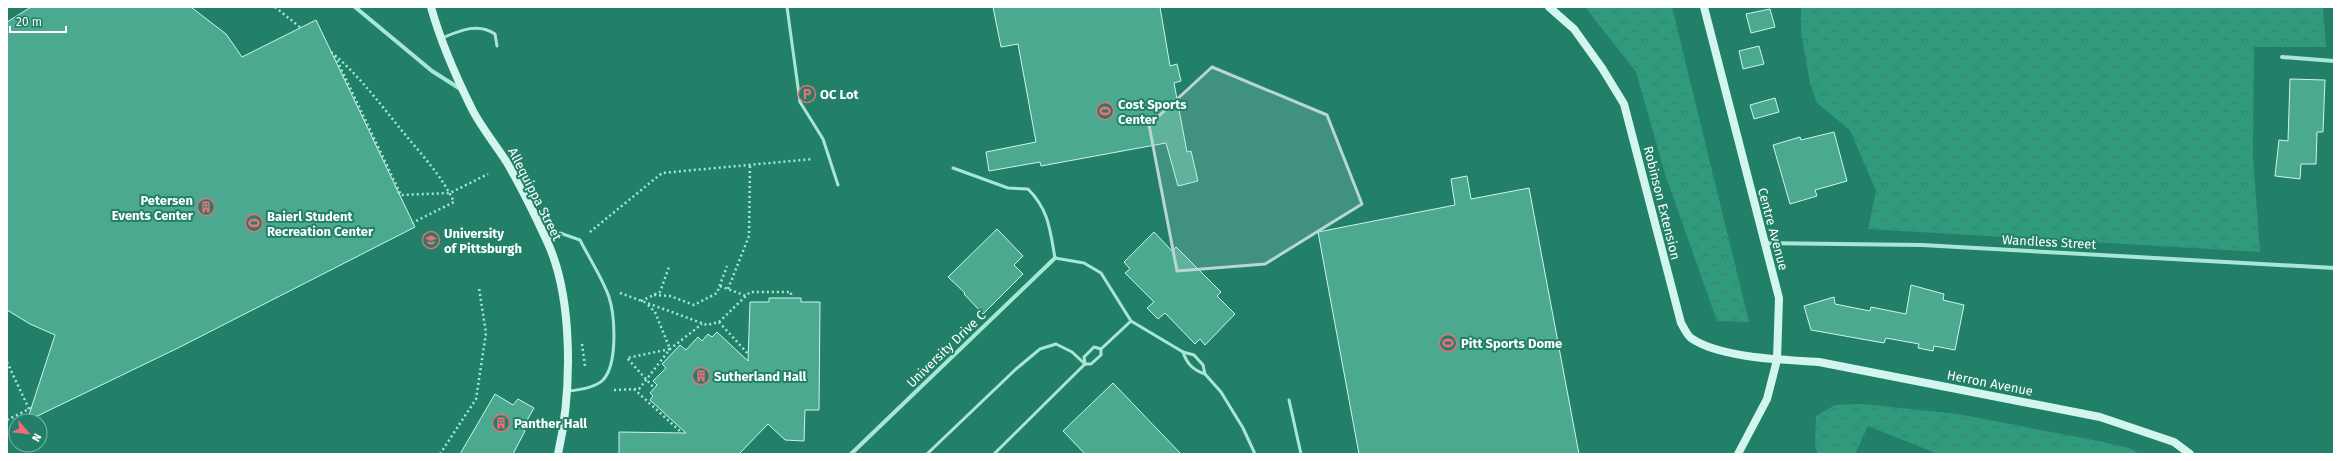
<svg xmlns="http://www.w3.org/2000/svg" width="2341" height="461" viewBox="0 0 2341 461" font-family="'Fira Sans',sans-serif">
	<style>
		.forest { fill: url(#forest-crowns) }
		.building { fill: #4ba990; stroke: #ccf5ea }
		.lines { fill: none; stroke-linecap: round; stroke-linejoin: round }
		.path { stroke: #a8e7d6; stroke-width: 2.5; stroke-dasharray: 2 3; stroke-linecap: butt }
		.lane { stroke: #a8e7d6; stroke-width: 3 }
		.street { stroke: #a8e7d6; stroke-width: 4 }
		.secondary { stroke: #d2f6ed; stroke-width: 8 }
		.marked { fill: #b7d6d4; fill-opacity: 0.2; stroke: #b7d6d4; stroke-width: 3; stroke-linejoin: round }
		.labels { text-anchor: middle; dominant-baseline: central; stroke-width: 4; stroke-linejoin: round; paint-order: stroke }
		.poi-label { font-size: 13px; font-weight: bold; fill: #fff; stroke: #228068; text-anchor: start }
		.street-label { font-size: 13px; fill: #fff; stroke: #228068 }
	</style>
	<defs>
		<pattern id="forest-crowns" width="20" height="18" patternUnits="userSpaceOnUse"><rect width="20" height="18" fill="#309a7d"/><path d="M2 6a3 3 0 1 1 6 0M12 15a3 3 0 1 1 6 0" fill="none" stroke="#3a7f6c"/></pattern>
	</defs>
	<rect width="100%" height="100%" fill="#228068"/>
	<g class="forest">
		<polygon points="1585,7 1672,7 1749,322 1717,321 1665,174 1636,72"/>
		<polygon points="1801,7 2323,7 2326,47 2254,47 2253,157 2260,252 1868,229 1876,191 1850,130 1817,103 1810,83 1801,32"/>
		<polygon points="1862,404 1958,414 2103,442 2129,448 2140,454 1938,454 1868,426 1855,454 1818,454 1815,445 1816,416 1835,405"/>
	</g>
	<g class="building">
		<polygon points="31,7 191,7 226,34 242,57 316,20 415,227 178,348 27,421 55,335 30,324 7,310 7,22"/>
		<polygon points="993,7 1160,7 1170,66 1177,64 1181,81 1174,83 1187,152 1191,151 1198,181 1178,186 1166,143 1041,166 1040,162 989,171 986,152 1036,142 1018,44 1001,47"/>
		<polygon points="1770,9 1775,27 1751,33 1746,14"/>
		<polygon points="1759,46 1764,64 1743,69 1739,51"/>
		<polygon points="2290,79 2325,80 2323,132 2317,132 2316,164 2301,164 2300,179 2275,176 2279,140 2288,141"/>
		<polygon points="1775,98 1779,112 1754,119 1750,105"/>
		<polygon points="1834,132 1847,181 1815,190 1817,196 1790,204 1773,145 1800,137 1801,140"/>
		<polygon points="1467,176 1471,199 1529,188 1579,454 1359,454 1318,232 1455,205 1451,179"/>
		<polygon points="997,229 1023,256 1014,265 1023,274 983,314 964,294 965,293 948,277"/>
		<polygon points="1154,232 1172,251 1176,247 1221,292 1217,296 1235,314 1205,345 1200,339 1195,344 1165,313 1158,319 1147,308 1154,302 1125,273 1130,269 1124,262"/>
		<polygon points="1911,285 1944,294 1943,300 1964,305 1955,350 1934,346 1933,351 1918,348 1919,344 1886,338 1884,343 1811,330 1804,306 1834,297 1835,304 1870,311 1871,307 1906,314"/>
		<polygon points="769,298 801,298 801,302 820,302 819,410 805,410 804,441 785,440 768,424 739,454 619,454 619,432 686,433 650,400 653,396 650,393 657,385 653,381 666,368 662,364 680,345 686,350 698,337 702,341 708,334 712,337 717,332 748,361 750,302 769,302"/>
		<polygon points="1113,383 1181,454 1085,454 1063,431"/>
		<polygon points="495,394 513,405 518,399 534,408 522,429 525,431 513,454 460,454"/>
	</g>
	<g class="lines">
		<g class="path">
			<polyline points="275,7 301,28"/>
			<path d="M 331,52 C 359,75 380,104 403,132 C 421,154 442,176 454,202 L 412,223"/>
			<polyline points="335,56 401,195"/>
			<polyline points="398,192 401,195 450,193 488,174"/>
			<polyline points="590,232 662,173 813,159"/>
			<polyline points="720,286 746,296"/>
			<polyline points="728,289 749,236 750,165"/>
			<polyline points="620,293 707,325 719,322 749,355"/>
			<polyline points="654,295 670,296 694,305 717,293 727,266"/>
			<polyline points="641,301 660,292 669,267"/>
			<polyline points="648,305 655,312 670,349 627,358 654,388"/>
			<polyline points="719,322 750,292 791,292 791,298"/>
			<polyline points="582,344 585,366"/>
			<polyline points="7,362 29,409"/>
			<polyline points="634,389 682,433"/>
			<polyline points="614,390 639,389 670,349 702,324"/>
			<polyline points="7,420 31,408"/>
			<polyline points="440,454 476,399 486,333 479,288"/>
		</g>
		<g class="lane">
			<polyline points="787,7 800,102 823,139 838,185"/>
			<path d="M 442,38 C 459,31 478,22 495,34 L 497,46"/>
			<path d="M 953,168 L 1008,188 L 1028,189 C 1049,210 1050,230 1055,258 L 1084,263 L 1101,273 L 1131,321 L 1183,352 L 1194,355 L 1203,365 L 1205,374 L 1221,392 L 1243,428 L 1255,454"/>
			<path d="M 547,240 L 560,233 L 580,240 C 589,258 602,277 609,297 C 615,316 618,364 603,380 C 595,388 579,390 568,391"/>
			<path d="M 1183,352 C 1187,364 1193,370 1205,374"/>
			<polyline points="1085,363 1084,357 1094,347 1101,349"/>
			<polyline points="1289,400 1301,454"/>
			<polyline points="927,454 1016,369 1040,349 1056,344 1072,352 1085,364 1091,364 1101,355 1101,349 1131,321"/>
			<polyline points="994,454 1085,364"/>
		</g>
		<g class="street">
			<polyline points="355,7 432,71 462,90"/>
			<polyline points="2282,57 2334,61"/>
			<polyline points="1764,243 1922,245 2334,268"/>
			<polyline points="851,454 1055,258"/>
		</g>
		<g class="secondary">
			<path d="M 431,7 C 441,43 456,77 473,111 C 482,128 495,144 506,161 C 521,186 534,213 546,239 C 574,297 572,392 558,454"/>
			<path d="M 1549,7 L 1574,29 L 1602,68 L 1624,104 L 1681,323 C 1684,328 1687,335 1691,338 C 1719,358 1785,360 1819,362 L 2100,417 L 2174,442 L 2190,454"/>
			<polyline points="1704,7 1779,298 1777,360 1767,399 1738,454"/>
		</g>
	</g>
	<path class="marked" d="M 1212,67 L 1327,115 L 1362,204 L 1265,264 L 1177,271 L 1149,125 Z"/>
	<defs>
		<g id="parking-ring" transform="scale(0.9)"><circle r="9.5" fill="#228068" stroke="#f26b79" stroke-width="1.5"/><path d="M-3.5-5.5H1a3.5 3.5 0 0 1 0 7H-1V5.5H-3.5ZM-1-3.4V-.6H.8a1.4 1.4 0 0 0 0-2.8Z" fill="#f26b79"/></g>
		<g id="stadium-ring" transform="scale(0.9)"><circle r="9.5" fill="#228068" stroke="#f26b79" stroke-width="1.5"/><path d="M0-5a6.5 5 0 1 0 0 10a6.5 5 0 1 0 0-10ZM-3.5-1.8h7v3.6h-7Z" fill="#f26b79"/></g>
		<g id="building-ring" transform="scale(0.9)"><circle r="9.5" fill="#228068" stroke="#f26b79" stroke-width="1.5"/><path d="M-4-6H4V6H1V3H-1V6H-4ZM-2.5-4.3h1.7v1.8h-1.7ZM.8-4.3h1.7v1.8H.8ZM-2.5-1h1.7V.8h-1.7ZM.8-1h1.7V.8H.8Z" fill="#f26b79"/></g>
		<g id="university-ring" transform="scale(0.9)"><circle r="9.5" fill="#228068" stroke="#f26b79" stroke-width="1.5"/><path d="M0-5L7-2L0 1L-7-2ZM-4 1L0 2.5L4 1V4Q0 6-4 4Z" fill="#f26b79"/></g>
	</defs>
	<g fill-rule="evenodd">
		<use href="#parking-ring" x="807" y="94"/>
		<use href="#stadium-ring" x="1105" y="111"/>
		<use href="#building-ring" x="206" y="207"/>
		<use href="#stadium-ring" x="254" y="223"/>
		<use href="#university-ring" x="431" y="240"/>
		<use href="#stadium-ring" x="1448" y="343"/>
		<use href="#building-ring" x="701" y="376"/>
		<use href="#building-ring" x="501" y="423"/>
	</g>
	<g class="labels">
		<g class="poi-label">
			<text x="820" y="94">OC Lot</text>
			<text x="1118" y="104">Cost Sports<tspan x="1118" dy="15">Center</tspan></text>
			<text x="193" y="200" text-anchor="end">Petersen<tspan x="193" dy="15">Events Center</tspan></text>
			<text x="267" y="216">Baierl Student<tspan x="267" dy="15">Recreation Center</tspan></text>
			<text x="444" y="233">University<tspan x="444" dy="15">of Pittsburgh</tspan></text>
			<text x="1461" y="343">Pitt Sports Dome</text>
			<text x="714" y="376">Sutherland Hall</text>
			<text x="514" y="423">Panther Hall</text>
		</g>
		<g class="street-label">
			<text transform="translate(535 194) rotate(63)">Allequippa Street</text>
			<text transform="translate(1662 203) rotate(76)">Robinson Extension</text>
			<text transform="translate(1773 229) rotate(75)">Centre Avenue</text>
			<text transform="translate(2049 242) rotate(3)">Wandless Street</text>
			<text transform="translate(946 349) rotate(-44)">University Drive C</text>
			<text transform="translate(1990 383) rotate(11)">Herron Avenue</text>
		</g>
	</g>
	<rect width="2341" height="461" fill="none" stroke="#ffffff" stroke-width="16"/>
	<g transform="translate(28 433) rotate(118)"><circle r="19" fill="#228068" stroke="#7ab3a4"/>
	<path d="M0-3L7 15L0 10L-7 15Z" fill="#f26b79"/>
	<text y="-6" font-size="11" font-weight="bold" text-anchor="middle" fill="#ffffff">N</text>
	</g>
	<path d="M10 26v6h56v-6" fill="none" stroke="#ffffff" stroke-width="2"/>
	<text x="16" y="26" font-size="12" fill="#ffffff" stroke="#228068" stroke-width="3" paint-order="stroke">20 m</text>
</svg>
